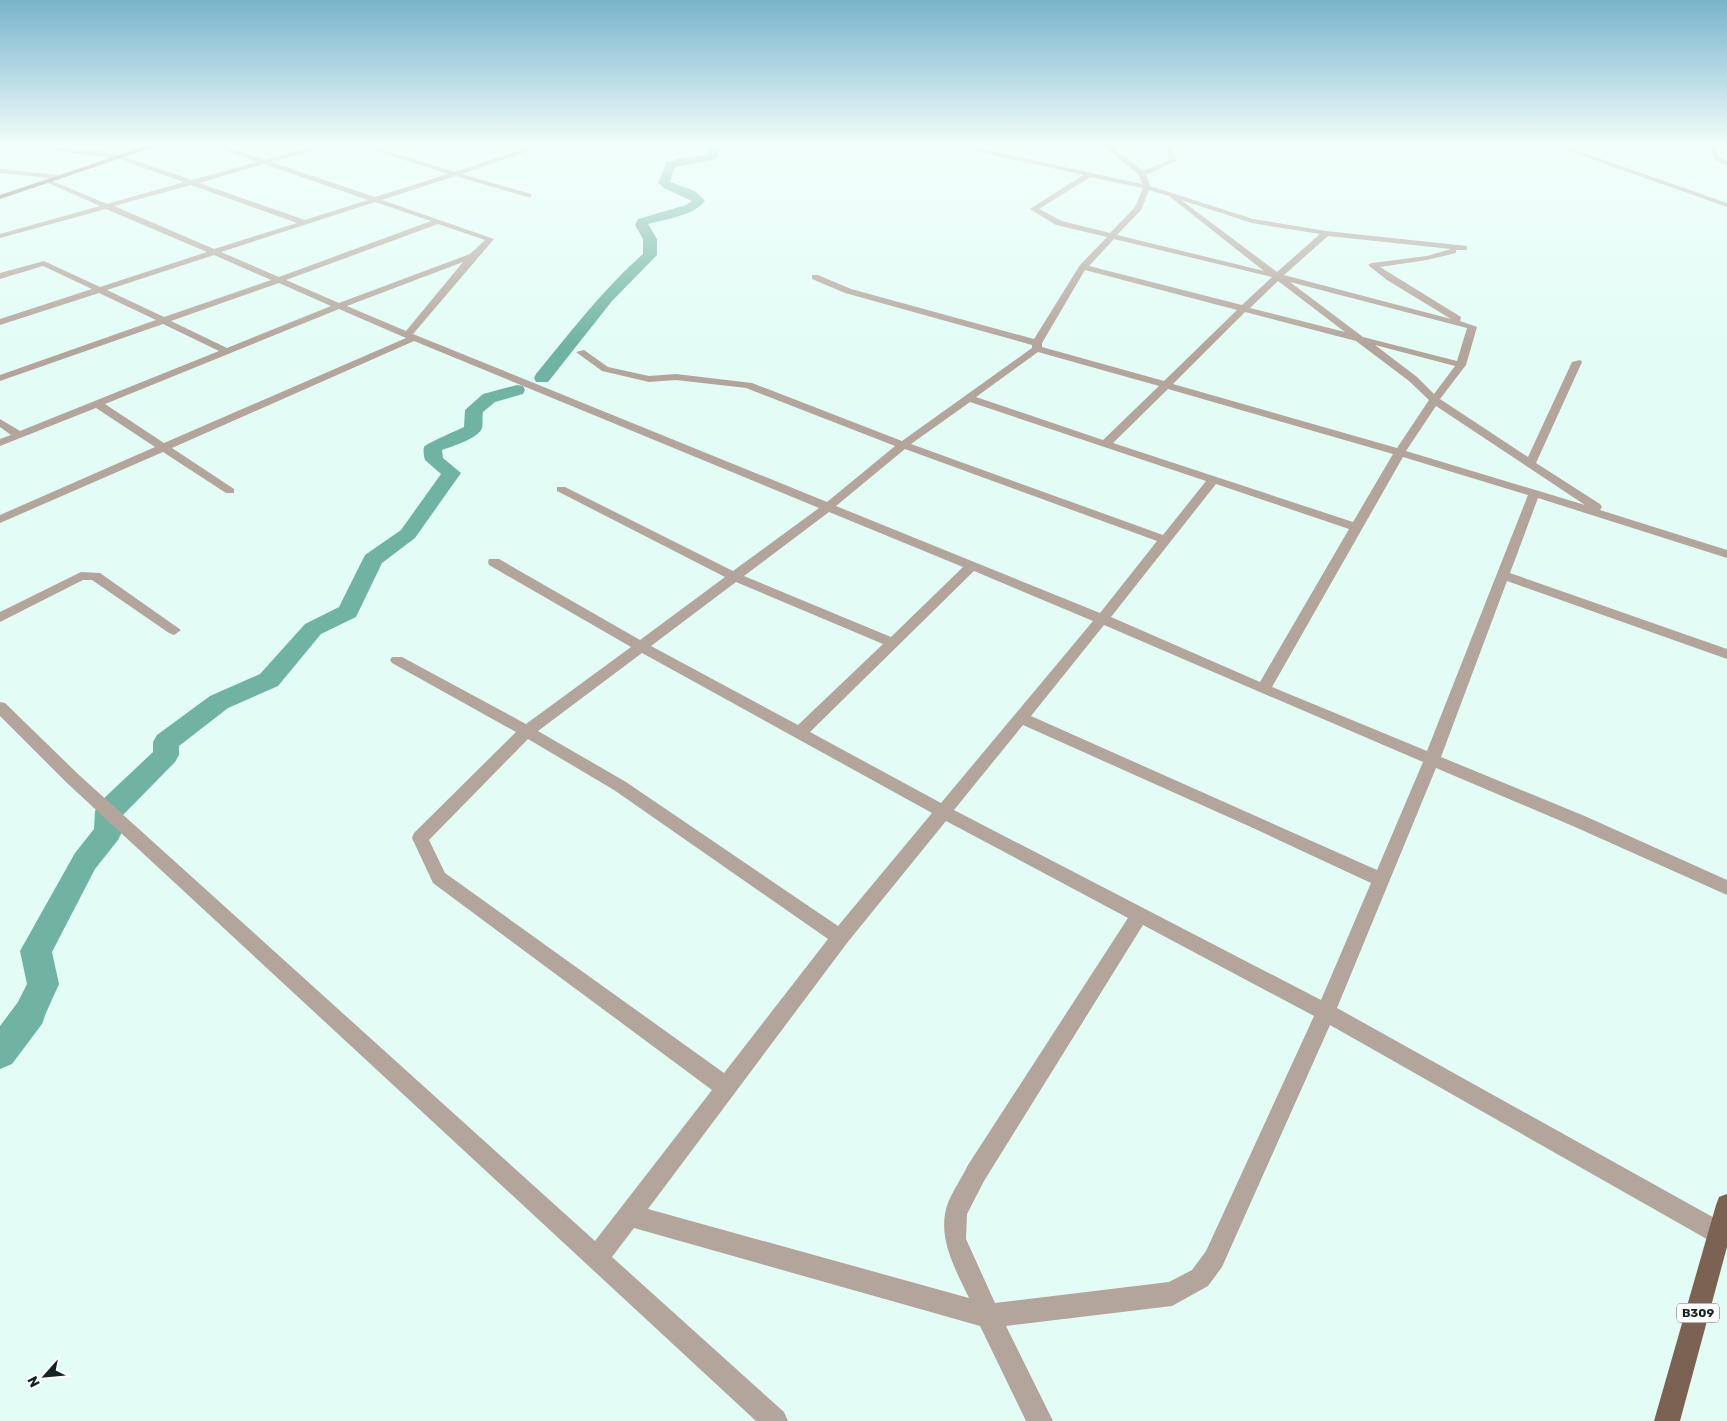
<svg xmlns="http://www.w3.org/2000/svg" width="1727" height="1421" viewBox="0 0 1727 1421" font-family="Rubik,sans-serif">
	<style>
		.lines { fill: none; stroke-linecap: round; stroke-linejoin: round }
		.river { fill: #71b3a2; fill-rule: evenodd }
		.minor { fill: #b4a59c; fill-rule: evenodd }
		.major { fill: #7c6252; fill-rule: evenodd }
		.labels { text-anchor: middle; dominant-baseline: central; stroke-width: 5; stroke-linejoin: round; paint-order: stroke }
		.shield { fill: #fff; stroke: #5a6663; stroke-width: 1 }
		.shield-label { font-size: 12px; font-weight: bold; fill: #132420 }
	</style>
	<rect width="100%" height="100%" fill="#e3fdf6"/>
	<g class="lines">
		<g class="river">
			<path d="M 712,146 L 728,146 L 718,152 L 719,155 L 714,160 L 675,167 L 670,182 L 695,191 L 705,201 C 693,216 666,219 648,224 L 657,239 L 657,255 L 612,301 L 548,382 L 536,382 L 534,378 L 536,374 C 570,333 602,290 643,254 L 643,239 L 635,225 L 638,219 L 686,205 L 692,201 L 664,188 L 658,183 L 666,163 L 677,159 L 707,155 L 707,150 Z"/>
			<path d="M 517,385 L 523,386 L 525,390 L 523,394 L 495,402 L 483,412 C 482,417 483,424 482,428 C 479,438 451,447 442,450 L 443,458 L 461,473 L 415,538 L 382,563 L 356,617 L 321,634 L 278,686 L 228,708 L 179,746 L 179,755 L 175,762 L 123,815 L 122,832 L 118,840 L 95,869 L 52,952 L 59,984 L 46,1013 L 42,1024 L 12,1064 L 0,1069 L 0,1026 L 18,1002 L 27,984 L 20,951 L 75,853 L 94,829 L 95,811 L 99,803 L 153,752 L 153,742 L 157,735 L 210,696 L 260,674 L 305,624 L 339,607 L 365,555 L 401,530 L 441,474 L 425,460 C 424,457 423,451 424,447 C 425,444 458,430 464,427 L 465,410 L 483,394 Z"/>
		</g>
		<g class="minor">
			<path d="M 25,146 L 96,150 L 122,156 L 192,180 L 257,162 L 214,146 L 224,146 L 265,160 L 316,146 L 330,146 L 271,162 L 375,197 L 448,174 L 360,146 L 371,146 L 455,172 L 532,146 L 543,146 L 462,174 L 531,194 L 531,198 L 455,176 L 382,200 L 494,239 L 413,334 L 827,502 L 895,446 L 746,388 L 676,380 L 649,382 L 602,371 L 576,352 L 584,350 L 608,367 L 649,376 L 676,374 L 752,383 L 902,441 L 1032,348 L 1032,345 L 845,293 L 812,279 L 812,275 L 818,275 L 851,289 L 1034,339 L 1080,265 L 1107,237 L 1056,225 L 1030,209 L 1083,175 L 954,146 L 968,146 L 1142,184 L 1139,175 L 1103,146 L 1111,146 L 1143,171 L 1169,160 L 1165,146 L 1171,146 L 1176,161 L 1146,175 L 1150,186 L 1253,219 L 1326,231 L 1467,246 L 1467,250 L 1456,250 L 1456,253 L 1427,260 L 1380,267 L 1461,317 L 1460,321 L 1477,327 L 1466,365 L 1440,399 L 1528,457 L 1572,362 L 1580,360 L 1582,362 L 1536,463 L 1600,504 L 1602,507 L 1600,510 L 1727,550 L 1727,558 L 1538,498 L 1510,573 L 1727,649 L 1727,659 L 1507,581 L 1441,757 L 1587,817 L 1727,880 L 1727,895 L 1575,827 L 1436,768 L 1337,1008 L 1727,1225 L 1727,1243 L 1720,1245 L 1712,1242 L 1330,1025 L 1222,1267 L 1208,1286 L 1172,1306 L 1006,1326 L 1053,1421 L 1026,1421 L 980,1326 L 634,1228 L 612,1257 L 784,1412 L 788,1421 L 756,1421 L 67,783 L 0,716 L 0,702 L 5,703 L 79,775 L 595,1241 L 712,1090 L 433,883 L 412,838 L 414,833 L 516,732 L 392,663 L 390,660 L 392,657 L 402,657 L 526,724 L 631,647 L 489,565 L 488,562 L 489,559 L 499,559 L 640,640 L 725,577 L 557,491 L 557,487 L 565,487 L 733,571 L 819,508 L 414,341 L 172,448 L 234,489 L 234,493 L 226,493 L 163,452 L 0,523 L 0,515 L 155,447 L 96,408 L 0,446 L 0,439 L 11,435 L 0,427 L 0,419 L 20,431 L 219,351 L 163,324 L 0,381 L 0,375 L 156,320 L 99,293 L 0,325 L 0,319 L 92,289 L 43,266 L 0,279 L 0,273 L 44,261 L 100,287 L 207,252 L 106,209 L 0,238 L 0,234 L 100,206 L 46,182 L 46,180 L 50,180 L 107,204 L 184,182 L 118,159 ZM 264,164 L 368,200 L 305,220 L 199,183 ZM 1090,177 L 1143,188 L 1135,207 L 1110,233 L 1062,221 L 1039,209 ZM 191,185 L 297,223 L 214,249 L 114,206 ZM 1149,190 L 1169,196 L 1264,271 L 1117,235 L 1141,210 ZM 1181,200 L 1252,223 L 1320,234 L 1277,272 ZM 375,202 L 431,221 L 279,277 L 221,252 ZM 438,224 L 485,240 L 470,254 L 339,303 L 286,280 ZM 1328,236 L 1451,249 L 1427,256 L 1372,263 L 1368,265 L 1387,280 L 1451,319 L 1284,275 ZM 1114,239 L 1272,277 L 1242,305 L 1089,266 ZM 214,255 L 271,280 L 164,317 L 107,290 ZM 463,262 L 406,331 L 347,306 ZM 1085,270 L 1237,310 L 1164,381 L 1042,347 L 1042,343 ZM 1278,281 L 1345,332 L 1250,308 ZM 1290,282 L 1467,328 L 1457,361 L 1363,337 ZM 279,283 L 331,306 L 227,348 L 171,321 ZM 339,309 L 406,338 L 164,443 L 105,404 ZM 1245,312 L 1356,341 L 1409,381 L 1429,400 L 1397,448 L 1173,384 ZM 1375,345 L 1455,366 L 1434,394 L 1417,377 ZM 1038,352 L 1159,386 L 1103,440 L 976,397 ZM 1168,389 L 1393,454 L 1353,522 L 1113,443 ZM 970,402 L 1206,481 L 1163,535 L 911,444 ZM 1436,406 L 1585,505 L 1406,451 ZM 905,449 L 1157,541 L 1100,613 L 836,506 ZM 1403,457 L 1528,495 L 1427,751 L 1272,687 ZM 1216,484 L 1349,529 L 1260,682 L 1111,617 ZM 829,512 L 963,567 L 891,637 L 744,576 ZM 974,571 L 1093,621 L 941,803 L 810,732 ZM 736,582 L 883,644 L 798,725 L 651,646 ZM 1104,625 L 1423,762 L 1377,870 L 1031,716 ZM 642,653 L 932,813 L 838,926 L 626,782 L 538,731 ZM 1023,725 L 1253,828 L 1371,883 L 1321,1000 L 954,810 ZM 528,739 L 614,790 L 828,939 L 724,1073 L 445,873 L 429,840 ZM 946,821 L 1128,918 L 968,1165 C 961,1180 947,1198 945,1214 C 940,1244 957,1272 969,1298 L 648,1209 L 847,943 ZM 1143,925 L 1314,1016 L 1206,1251 L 1192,1270 L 1169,1282 L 995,1303 L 966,1239 L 967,1214 L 984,1181 Z"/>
			<polygon points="1554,146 1564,146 1727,203 1727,207"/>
			<polygon points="1710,146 1716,146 1719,157 1727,161 1727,166 1714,159"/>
			<polygon points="0,169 59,175 62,177 59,179 0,173"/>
			<polygon points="81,572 100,573 181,630 174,635 169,633 92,580 83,580 0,622 0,612"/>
		</g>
		<g class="major">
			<polygon points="146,146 157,146 0,199 0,195"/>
			<polygon points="1727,1194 1727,1247 1680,1421 1654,1421 1716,1205 1719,1197"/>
		</g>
	</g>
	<linearGradient id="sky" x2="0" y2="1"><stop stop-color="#78b4cc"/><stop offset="0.42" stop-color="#f2fefb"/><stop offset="1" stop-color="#f2fefb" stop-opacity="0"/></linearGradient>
	<rect width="1727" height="345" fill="url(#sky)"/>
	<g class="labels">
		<rect class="shield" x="1677" y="1303.5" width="42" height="19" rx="4"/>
		<g class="shield-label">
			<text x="1698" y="1313">B309</text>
		</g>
	</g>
	<g transform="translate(45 1376) rotate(243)" stroke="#ffffff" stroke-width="4" paint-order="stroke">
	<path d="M0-4L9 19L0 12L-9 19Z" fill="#132420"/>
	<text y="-8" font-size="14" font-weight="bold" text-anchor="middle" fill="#132420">N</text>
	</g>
</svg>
